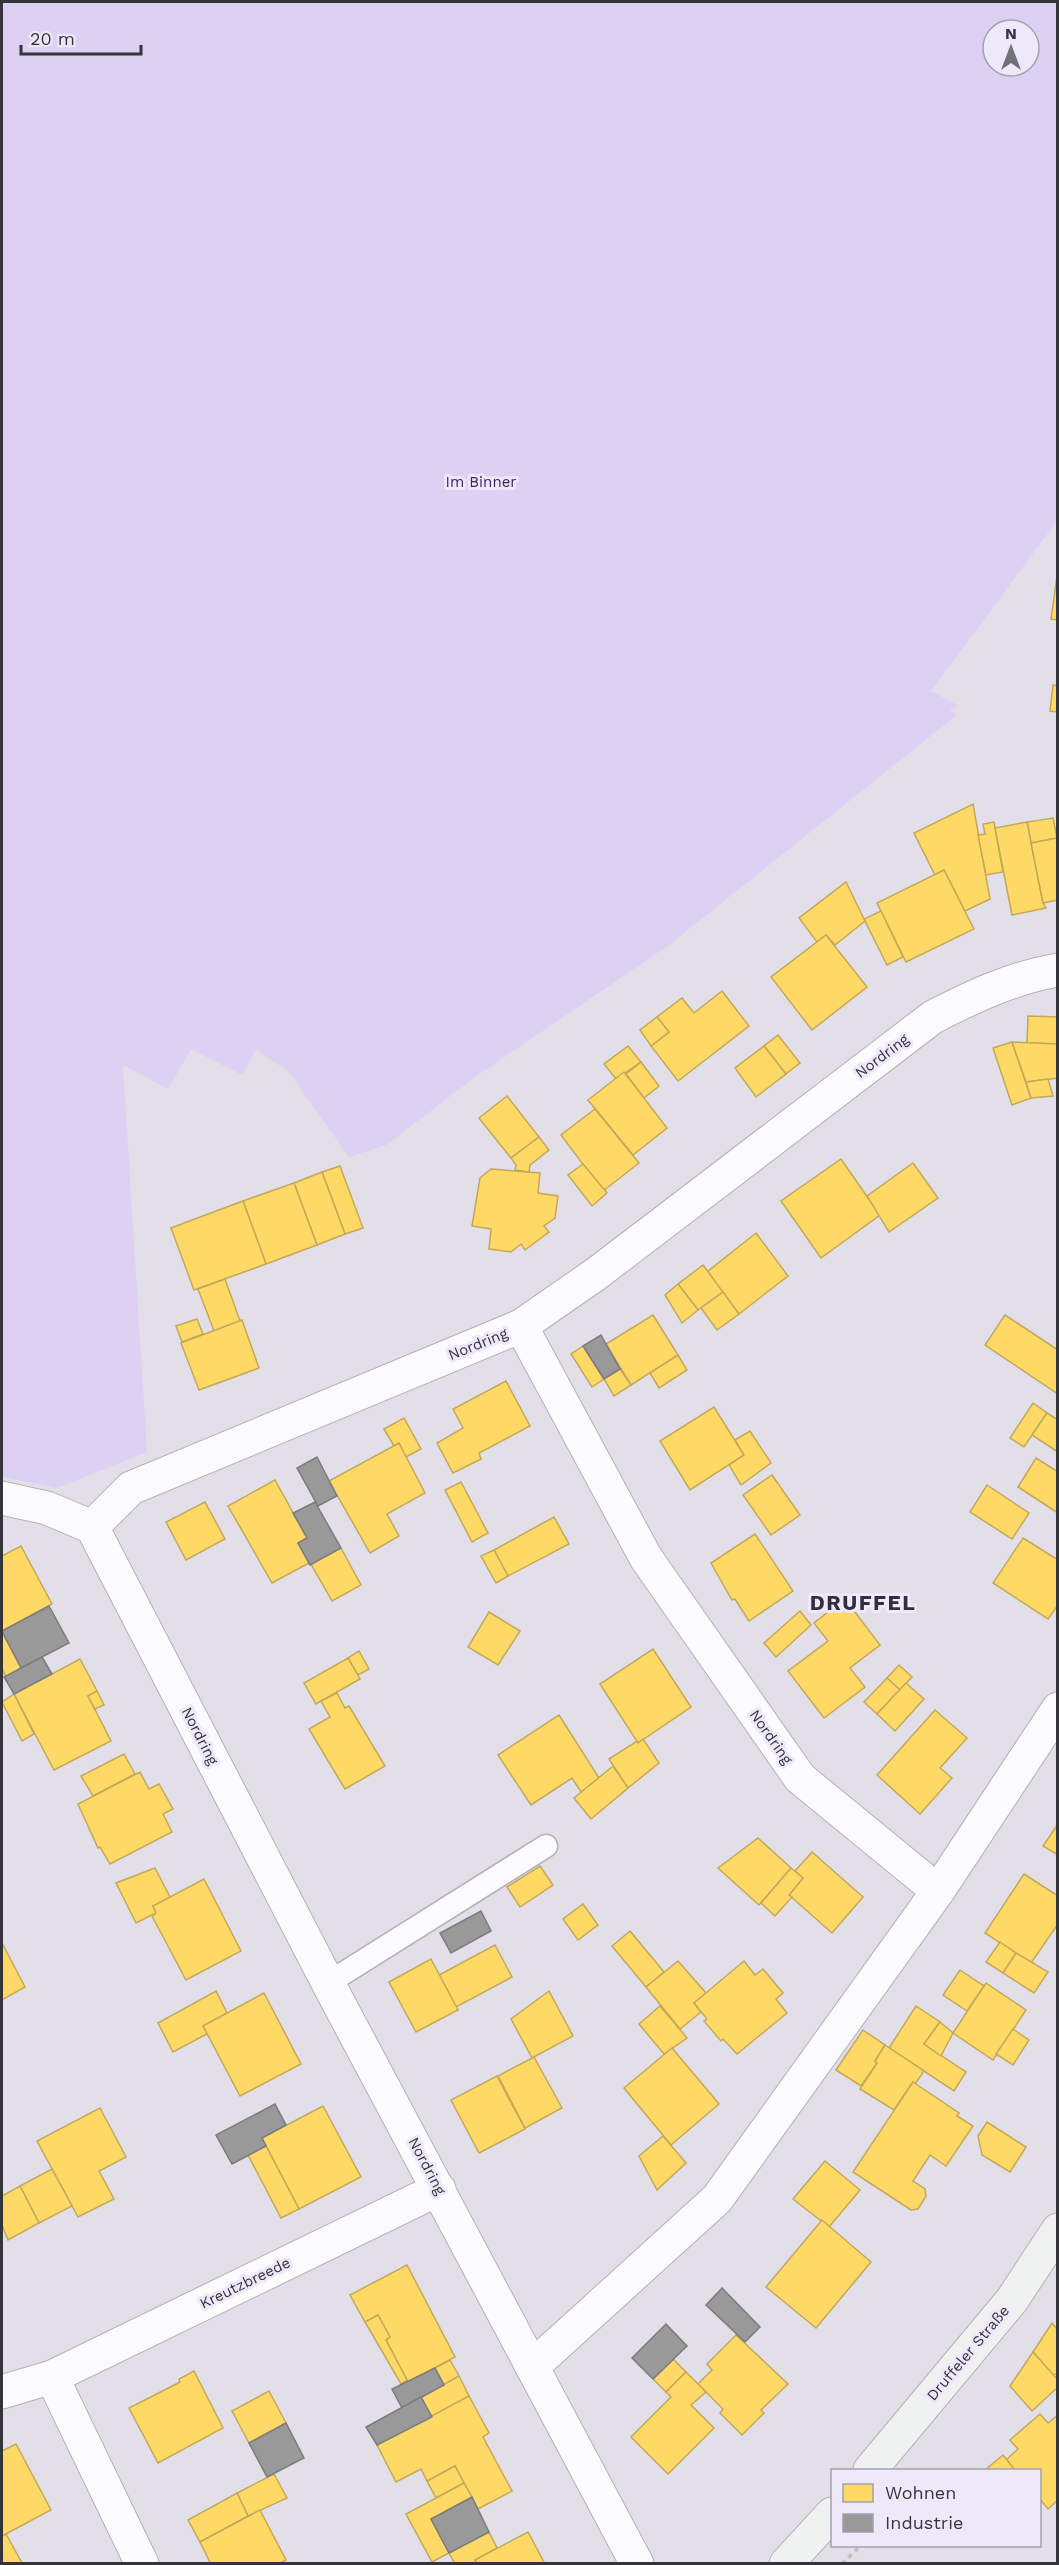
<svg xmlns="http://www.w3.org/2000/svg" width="1059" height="2565" viewBox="0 0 1059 2565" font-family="'Work Sans',sans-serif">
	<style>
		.green { fill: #dcd1f2; fill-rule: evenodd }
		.homes { fill: #ffd966; stroke: #c3a859; stroke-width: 1.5 }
		.industry { fill: #999; stroke: #7b7b7d; stroke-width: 1.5 }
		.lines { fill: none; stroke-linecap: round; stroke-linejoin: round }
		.lane-casing { stroke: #b3b1b8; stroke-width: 25 }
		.street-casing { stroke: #b3b1b8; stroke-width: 35 }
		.secondary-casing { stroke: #b3b1b8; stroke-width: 35 }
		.path { stroke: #c1c0c3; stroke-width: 4; stroke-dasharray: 4.5 4.5; stroke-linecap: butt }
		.lane { stroke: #fbfafc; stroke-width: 22 }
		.street { stroke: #fbfafc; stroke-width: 33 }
		.secondary { stroke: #f0f2f2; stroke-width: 33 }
		.labels { text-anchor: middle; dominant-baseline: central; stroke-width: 6; stroke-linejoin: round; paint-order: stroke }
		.park-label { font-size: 15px; fill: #3d2461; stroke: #eee8fb }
		.street-label { font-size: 15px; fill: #36343b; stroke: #eee8fb }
		.district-label { font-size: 21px; font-weight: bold; letter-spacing: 1.5px; fill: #322e3c; stroke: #eee8fb }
	</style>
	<rect width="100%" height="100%" fill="#e2dfe9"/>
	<path class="green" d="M 2,2 L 1058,2 L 1057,521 L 931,691 L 957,705 L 950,711 L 957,715 L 669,945 L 478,1075 L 386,1145 L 349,1157 L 288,1071 L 256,1050 L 242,1075 L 191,1049 L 168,1089 L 123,1065 L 147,1452 L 57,1488 L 2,1477 ZM 993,30 L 1029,30 L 1029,66 L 993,66 Z"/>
	<g class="homes">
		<polygon points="1058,569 1058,620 1051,619"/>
		<polygon points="1053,685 1058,686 1058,712 1050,711"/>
		<polygon points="973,804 990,899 965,911 944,870 935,875 914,833"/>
		<polygon points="1053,818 1057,838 1031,843 1027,822"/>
		<polygon points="994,822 1003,872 986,875 978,835 985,834 983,824"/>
		<polygon points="1027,822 1043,903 1046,908 1012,915 995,828"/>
		<polygon points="1057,838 1058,900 1043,903 1031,843"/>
		<polygon points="944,870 974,929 906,962 877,903"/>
		<polygon points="846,882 865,921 835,945 826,935 817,942 799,918"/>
		<polygon points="881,911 903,957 887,965 864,919"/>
		<polygon points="826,935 867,987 812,1030 771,977"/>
		<polygon points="722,991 749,1026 678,1081 651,1046 669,1032 657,1017 682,998 694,1013"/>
		<polygon points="1028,1016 1058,1017 1058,1044 1027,1043"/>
		<polygon points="657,1017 669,1032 651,1046 640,1030"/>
		<polygon points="778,1035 800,1063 786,1074 764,1046"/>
		<polygon points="1012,1042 1031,1098 1012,1105 993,1048"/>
		<polygon points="1012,1042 1058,1044 1058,1078 1026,1082"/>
		<polygon points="628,1046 641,1062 616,1079 604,1064"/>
		<polygon points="764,1046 786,1074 756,1097 735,1068"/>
		<polygon points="641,1062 659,1086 644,1098 626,1074"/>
		<polygon points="624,1072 667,1128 633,1155 588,1100"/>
		<polygon points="1048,1079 1053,1096 1031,1098 1026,1082"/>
		<polygon points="507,1096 539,1137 511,1158 479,1118"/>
		<polygon points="595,1109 639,1163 603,1191 561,1135"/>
		<polygon points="539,1137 549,1150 530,1165 529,1172 515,1170 516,1165 511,1158"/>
		<polygon points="841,1159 880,1215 821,1258 781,1201"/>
		<polygon points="913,1163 938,1198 889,1232 867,1196"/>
		<polygon points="583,1164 607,1193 592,1206 568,1175"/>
		<polygon points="340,1166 363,1228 345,1234 322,1172"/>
		<polygon points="491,1169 540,1173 538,1193 558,1196 555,1218 544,1226 549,1232 525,1250 521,1244 511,1252 489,1249 491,1229 472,1226 480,1178"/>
		<polygon points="322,1172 345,1234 317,1245 294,1183"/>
		<polygon points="294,1183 317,1245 266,1264 243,1201"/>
		<polygon points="243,1201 266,1264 194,1290 171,1228"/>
		<polygon points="756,1233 788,1276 739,1314 707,1272"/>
		<polygon points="703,1265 723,1292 698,1310 678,1284"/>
		<polygon points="225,1279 240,1321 214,1331 198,1289"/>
		<polygon points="678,1284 698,1310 682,1323 665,1295"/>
		<polygon points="723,1292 739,1314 717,1330 701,1308"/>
		<polygon points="653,1315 678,1355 631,1385 606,1344"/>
		<polygon points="1005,1315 1058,1350 1058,1394 985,1345"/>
		<polygon points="197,1319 203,1334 182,1342 176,1326"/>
		<polygon points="242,1320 259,1368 199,1390 181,1343"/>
		<polygon points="583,1346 604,1379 592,1387 571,1354"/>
		<polygon points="678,1355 687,1370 659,1388 650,1373"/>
		<polygon points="620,1369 631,1385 614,1396 604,1379"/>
		<polygon points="506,1381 530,1426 479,1453 481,1459 453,1473 437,1443 463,1428 453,1409"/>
		<polygon points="1033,1403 1047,1413 1024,1447 1010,1438"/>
		<polygon points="714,1407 744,1455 690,1490 660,1441"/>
		<polygon points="1047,1413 1058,1420 1058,1452 1032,1435"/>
		<polygon points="404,1418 421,1449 406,1457 399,1443 394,1446 384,1429"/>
		<polygon points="750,1431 771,1463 741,1485 729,1465 744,1455 735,1440"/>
		<polygon points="399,1443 425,1493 387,1514 399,1536 370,1553 329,1481"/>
		<polygon points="1036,1458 1058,1472 1058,1513 1018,1487"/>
		<polygon points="772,1475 800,1515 771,1535 743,1495"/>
		<polygon points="275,1480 307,1538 298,1543 309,1563 272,1583 228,1506"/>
		<polygon points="461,1482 488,1533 472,1542 445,1490"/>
		<polygon points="987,1485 1029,1513 1012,1539 970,1512"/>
		<polygon points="205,1502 225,1539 186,1560 166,1522"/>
		<polygon points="554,1517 569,1544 508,1576 494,1550"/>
		<polygon points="755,1534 793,1591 749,1621 735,1599 732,1600 711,1563"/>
		<polygon points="1023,1538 1058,1560 1058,1605 1048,1619 993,1583"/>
		<polygon points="21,1546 52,1604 2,1631 2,1556"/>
		<polygon points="341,1548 361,1585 332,1601 311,1564"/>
		<polygon points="494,1550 508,1576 496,1583 481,1556"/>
		<polygon points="845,1599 880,1645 850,1668 865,1687 824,1718 788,1671 828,1641 814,1623"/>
		<polygon points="800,1611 811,1625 776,1657 764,1643"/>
		<polygon points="489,1612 520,1631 498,1665 468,1647"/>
		<polygon points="2,1632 21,1668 6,1677 2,1668"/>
		<polygon points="653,1649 691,1707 638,1743 600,1684"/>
		<polygon points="359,1651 369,1669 358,1675 348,1658"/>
		<polygon points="348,1658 360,1679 316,1704 304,1683"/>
		<polygon points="80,1659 97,1691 88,1696 111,1741 54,1770 14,1694"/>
		<polygon points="899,1665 912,1677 900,1690 887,1678"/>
		<polygon points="887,1678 900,1690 877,1714 864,1702"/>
		<polygon points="906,1683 924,1699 895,1731 877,1714"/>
		<polygon points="97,1691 104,1705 95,1709 88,1696"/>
		<polygon points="337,1693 345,1708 349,1706 385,1766 345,1789 309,1729 330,1717 321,1701"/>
		<polygon points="14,1694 34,1734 22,1741 2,1702"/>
		<polygon points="935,1710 967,1738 940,1768 952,1778 920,1814 877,1775"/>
		<polygon points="559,1715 599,1778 581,1792 572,1778 531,1805 498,1755"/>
		<polygon points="643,1739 659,1763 628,1788 609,1759 637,1741 638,1743"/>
		<polygon points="124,1754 135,1774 93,1796 81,1776"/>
		<polygon points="613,1766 628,1788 591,1819 574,1798"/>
		<polygon points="140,1772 149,1789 159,1784 173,1809 163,1814 172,1832 110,1864 100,1847 98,1848 78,1804"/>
		<polygon points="1058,1824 1058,1855 1043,1846"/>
		<polygon points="758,1838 791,1868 759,1905 718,1868"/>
		<polygon points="812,1852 863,1897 832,1933 789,1895 803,1878 795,1871"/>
		<polygon points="540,1866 553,1885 520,1907 507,1887"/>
		<polygon points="155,1868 170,1897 153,1906 156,1913 136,1923 116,1883"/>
		<polygon points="791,1868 803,1878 789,1895 792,1897 775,1916 761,1903"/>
		<polygon points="1024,1874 1058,1896 1058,1924 1031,1963 985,1933"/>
		<polygon points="204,1879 241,1951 186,1980 152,1916 156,1913 153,1906"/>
		<polygon points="583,1904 598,1925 578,1940 563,1919"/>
		<polygon points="630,1931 664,1972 646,1987 612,1946"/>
		<polygon points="1000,1942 1016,1953 1003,1973 986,1962"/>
		<polygon points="2,1943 25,1987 2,2000"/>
		<polygon points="495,1945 512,1977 456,2007 439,1975"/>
		<polygon points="1016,1953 1048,1972 1034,1993 1003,1973"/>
		<polygon points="431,1959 458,2010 416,2032 389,1982"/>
		<polygon points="678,1961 706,1993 694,2003 701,2012 680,2029 646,1987"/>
		<polygon points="744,1961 755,1975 763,1969 783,1993 776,1999 787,2013 737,2054 723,2039 721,2041 704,2021 707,2019 694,2003"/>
		<polygon points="960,1970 984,1986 967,2011 943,1995"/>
		<polygon points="986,1983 1026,2010 993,2060 953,2033"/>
		<polygon points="216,1991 227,2013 203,2026 207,2034 173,2052 158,2023"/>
		<polygon points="549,1991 573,2036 532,2058 511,2019"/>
		<polygon points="264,1993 301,2064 240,2096 203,2026"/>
		<polygon points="660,2006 687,2038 664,2054 639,2024"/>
		<polygon points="916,2006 940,2022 924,2044 966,2072 954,2091 889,2048"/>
		<polygon points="940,2022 953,2033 941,2056 924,2044"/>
		<polygon points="1013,2029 1029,2040 1013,2065 996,2054"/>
		<polygon points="863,2030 885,2045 875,2061 877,2063 861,2086 836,2070"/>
		<polygon points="885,2045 924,2071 915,2084 913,2082 894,2110 860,2089 877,2063 875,2061"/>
		<polygon points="672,2048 719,2104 671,2145 624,2088"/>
		<polygon points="534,2057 562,2108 525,2128 498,2076"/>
		<polygon points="497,2076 525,2129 479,2153 451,2100"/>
		<polygon points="913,2082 959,2113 957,2116 973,2126 946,2166 930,2155 913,2181 925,2189 926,2196 918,2209 911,2210 853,2172"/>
		<polygon points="323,2106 361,2177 299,2209 262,2138"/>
		<polygon points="100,2108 126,2157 99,2171 114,2199 78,2217 37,2141"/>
		<polygon points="987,2122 1026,2147 1010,2172 982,2155 978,2136"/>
		<polygon points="663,2136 686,2163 657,2190 639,2156"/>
		<polygon points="266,2146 299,2209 281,2218 248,2155"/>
		<polygon points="825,2161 860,2190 829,2227 793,2199"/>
		<polygon points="52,2169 72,2206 39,2223 20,2186"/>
		<polygon points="20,2186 39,2223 8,2240 2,2225 2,2196"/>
		<polygon points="822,2220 871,2262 816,2328 766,2287"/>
		<polygon points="407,2265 455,2357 408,2382 386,2340 390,2337 378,2315 365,2322 350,2295"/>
		<polygon points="378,2315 390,2337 386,2340 407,2380 401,2384 365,2322"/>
		<polygon points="1052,2323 1058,2330 1058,2372 1053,2376 1033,2352"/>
		<polygon points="736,2335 788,2384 761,2410 764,2413 742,2435 720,2413 723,2409 698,2384 712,2370 707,2364"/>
		<polygon points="1033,2352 1058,2380 1058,2387 1032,2411 1010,2386"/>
		<polygon points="673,2359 686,2372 666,2392 653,2379"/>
		<polygon points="450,2360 459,2376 444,2385 435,2368"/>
		<polygon points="194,2371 223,2428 158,2463 129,2408 180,2382 179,2379"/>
		<polygon points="686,2372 706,2392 691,2405 714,2428 668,2474 631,2437 671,2397 666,2392"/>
		<polygon points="459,2376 469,2396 432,2417 421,2397"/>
		<polygon points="269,2391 286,2423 249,2443 232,2411"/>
		<polygon points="469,2396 489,2433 483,2437 512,2491 478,2509 455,2466 427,2481 421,2469 396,2482 377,2445"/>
		<polygon points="1040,2414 1048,2423 1058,2415 1058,2500 1048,2509 1040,2499 1040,2470 1015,2470 1006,2460 1018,2449 1010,2440"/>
		<polygon points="16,2444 51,2510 2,2536 2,2451"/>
		<polygon points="1003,2455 1015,2470 985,2470"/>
		<polygon points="455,2466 464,2483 436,2498 427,2481"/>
		<polygon points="274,2474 287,2498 248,2516 237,2493"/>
		<polygon points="464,2483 472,2497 431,2519 449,2553 432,2562 406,2514"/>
		<polygon points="237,2493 248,2516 200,2542 188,2520"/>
		<polygon points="260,2510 286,2560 279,2564 211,2564 200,2542"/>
		<polygon points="489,2532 497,2548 475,2560 477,2564 455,2564 449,2553"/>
		<polygon points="528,2532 545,2564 477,2564 475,2560"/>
		<polygon points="6,2534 22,2563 21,2564 2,2564 2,2536"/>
	</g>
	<g class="industry">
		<polygon points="601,1335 620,1369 604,1379 583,1346"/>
		<polygon points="317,1457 337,1496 318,1506 297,1468"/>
		<polygon points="315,1502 341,1548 310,1565 298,1543 307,1538 293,1513"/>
		<polygon points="49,1606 69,1643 21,1668 2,1631"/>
		<polygon points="42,1657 52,1674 14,1694 4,1677"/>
		<polygon points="481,1911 491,1931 451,1953 440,1933"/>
		<polygon points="275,2104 286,2125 262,2138 266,2146 232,2164 216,2135"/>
		<polygon points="722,2288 760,2327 745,2342 706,2305"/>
		<polygon points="666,2324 687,2346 653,2379 632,2358"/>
		<polygon points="435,2368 444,2385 402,2408 392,2389"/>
		<polygon points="421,2397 432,2417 377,2445 366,2427"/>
		<polygon points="286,2423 304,2458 267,2477 249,2443"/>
		<polygon points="472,2497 489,2532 449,2553 431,2519"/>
	</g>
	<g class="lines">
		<g class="lane-casing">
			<polyline id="lane" points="328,1983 546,1846"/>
		</g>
		<g class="street-casing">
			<g id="street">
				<polyline points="521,1326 646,1558 800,1778 938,1891"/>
				<polyline points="2,1498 47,1508 92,1527"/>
				<polyline points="92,1527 328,1983 637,2564"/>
				<path d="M 92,1527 L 131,1488 L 521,1326 L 596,1274 L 933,1017 C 974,996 1012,978 1058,970"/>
				<polyline points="532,2367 717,2199 938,1891 1058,1709"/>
				<polyline points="52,2377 142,2564"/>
				<polyline points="2,2392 52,2377 439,2189"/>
			</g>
		</g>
		<g class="secondary-casing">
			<g id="secondary">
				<polyline points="870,2470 1012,2300 1058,2230"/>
				<polyline points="786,2564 832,2514"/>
			</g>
		</g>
		<polyline class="path" points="842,2564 860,2546"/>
		<use href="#lane" class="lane"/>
		<use href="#street" class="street"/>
		<use href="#secondary" class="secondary"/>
	</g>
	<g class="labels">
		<g class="park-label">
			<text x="481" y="482">Im Binner</text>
		</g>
		<g class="street-label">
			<text transform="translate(882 1056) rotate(-37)">Nordring</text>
			<text transform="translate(478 1344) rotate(-22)">Nordring</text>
			<text transform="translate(200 1736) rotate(63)">Nordring</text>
			<text transform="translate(771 1737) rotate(55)">Nordring</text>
			<text transform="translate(427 2166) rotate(62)">Nordring</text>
			<text transform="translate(245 2283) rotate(-26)">Kreutzbreede</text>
			<text transform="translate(968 2353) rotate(-50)">Druffeler Straße</text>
		</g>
		<g class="district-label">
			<text x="863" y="1602">DRUFFEL</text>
		</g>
	</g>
	<rect width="1059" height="2565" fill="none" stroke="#36343b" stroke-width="6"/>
	<rect x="831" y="2469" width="210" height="78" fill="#eee8fb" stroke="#a4a0ae" stroke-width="1.5"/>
	<rect x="843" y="2484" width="30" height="18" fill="#ffd966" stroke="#a4a0ae" stroke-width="1.5"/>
	<text x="885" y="2499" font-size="18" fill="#36343b">Wohnen</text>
	<rect x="843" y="2514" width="30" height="18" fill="#999999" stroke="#a4a0ae" stroke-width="1.5"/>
	<text x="885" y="2529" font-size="18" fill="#36343b">Industrie</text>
	<g transform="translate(1011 48)"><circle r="28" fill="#eee8fb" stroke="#a4a0ae" stroke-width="1.5"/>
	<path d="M0-4.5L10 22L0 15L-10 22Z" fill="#727078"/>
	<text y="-9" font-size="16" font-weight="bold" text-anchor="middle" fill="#36343b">N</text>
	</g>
	<path d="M21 45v9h120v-9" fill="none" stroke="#36343b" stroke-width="3"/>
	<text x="30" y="45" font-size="18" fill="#36343b" stroke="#eee8fb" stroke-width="4.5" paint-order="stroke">20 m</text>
</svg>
